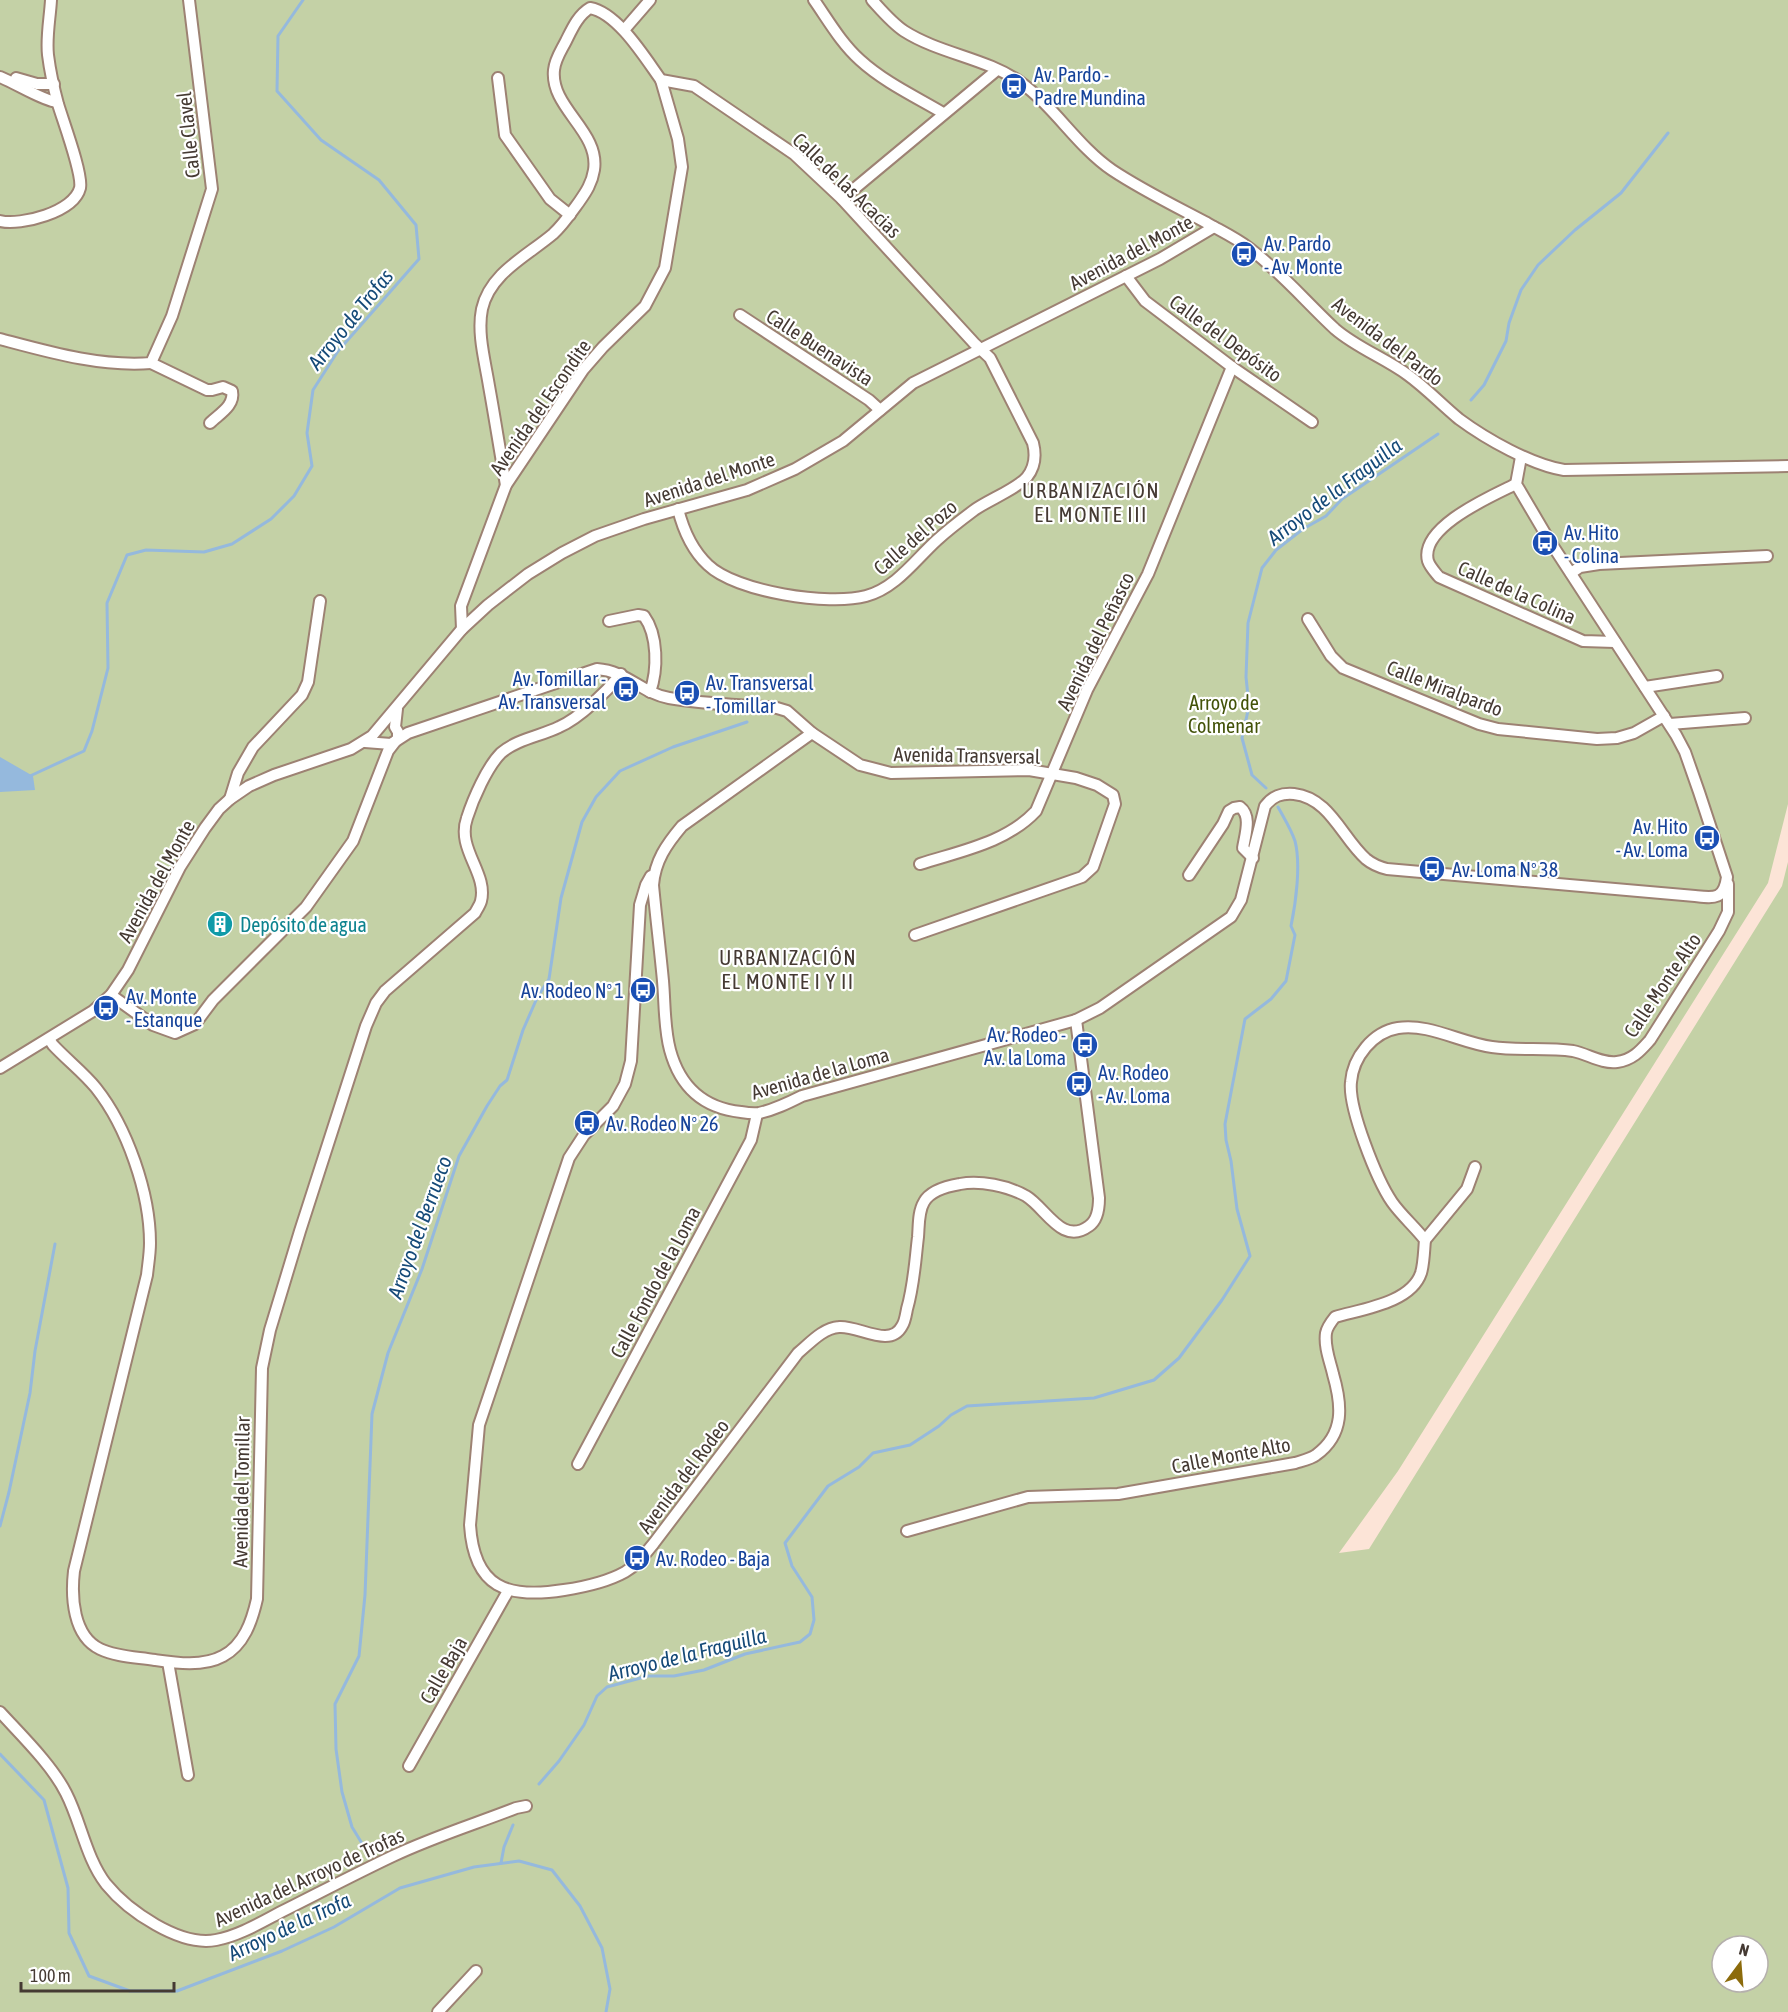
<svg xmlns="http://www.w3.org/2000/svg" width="1788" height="2012" viewBox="0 0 1788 2012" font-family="'Asap Condensed',sans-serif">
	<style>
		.green { fill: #c4d1a6; fill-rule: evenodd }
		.water { fill: #95b9dd }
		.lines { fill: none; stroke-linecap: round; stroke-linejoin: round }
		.stream { stroke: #95b9dd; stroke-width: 3 }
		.minor-casing { stroke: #9d8273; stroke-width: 14 }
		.minor { stroke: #fff; stroke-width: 10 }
		.labels { text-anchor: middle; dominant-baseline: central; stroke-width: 4.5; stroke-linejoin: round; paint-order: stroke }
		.transit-label { font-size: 20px; fill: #164399; stroke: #fff; text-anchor: start }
		.street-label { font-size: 20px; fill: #453a33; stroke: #fff }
		.park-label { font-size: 20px; fill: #425208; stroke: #fff }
		.culture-label { font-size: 20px; fill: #0d838f; stroke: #fff; text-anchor: start }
		.water-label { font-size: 21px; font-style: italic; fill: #154a78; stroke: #fff }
		.neighbourhood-label { font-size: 21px; letter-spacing: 1.5px; fill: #453a33; stroke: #fff }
	</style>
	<rect width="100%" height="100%" fill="#fce4d7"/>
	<path class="green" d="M 0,0 L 1788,0 L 1788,804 L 1768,883 L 1398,1471 L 1339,1553 L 1369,1549 L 1782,886 L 1788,862 L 1788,2012 L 0,2012 ZM 1722,1946 L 1758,1946 L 1758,1982 L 1722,1982 Z"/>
	<polygon class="water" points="0,757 33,776 35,790 0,792"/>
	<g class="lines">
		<g class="stream">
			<polyline points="1471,400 1484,385 1506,341 1509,323 1521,290 1538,265 1575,230 1621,193 1668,133"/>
			<polyline points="30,776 84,751 92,731 108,668 107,603 127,555 146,550 204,552 232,544 271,519 294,496 312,466 307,433 313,390 338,351 419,259 416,225 379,180 321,140 277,91 278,36 303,0"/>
			<polyline points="1266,788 1252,775 1242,738 1249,706 1246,677 1248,623 1262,568 1276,550 1303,529 1326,516 1342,499 1438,434"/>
			<polyline points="0,1526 9,1492 30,1393 35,1351 55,1244"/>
			<polyline points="0,1754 44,1800 68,1888 69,1933 89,1976 130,1991 177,1991 282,1951 334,1927 400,1888 474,1867 519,1861 552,1870 580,1906 602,1948 610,1989 606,2012"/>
			<path d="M 539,1784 L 559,1761 L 584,1725 L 597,1696 L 607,1687 L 648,1676 L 674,1676 L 704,1670 L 745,1654 L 800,1642 L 810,1634 L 814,1620 L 812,1597 L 792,1566 L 785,1543 L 828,1486 L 859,1467 L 873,1453 L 910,1445 L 939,1426 L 951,1415 L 967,1406 L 1094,1398 L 1154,1380 L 1179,1358 L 1222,1300 L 1250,1256 L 1237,1209 L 1231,1161 L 1226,1140 L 1225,1124 L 1245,1019 L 1271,999 L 1286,981 L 1295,935 L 1291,926 C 1296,902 1301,864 1295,841 C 1291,829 1284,818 1278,807"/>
			<polyline points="366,1850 352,1827 342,1792 336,1749 335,1704 359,1656 365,1595 372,1414 388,1353 422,1269 459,1156 487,1106 500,1086 507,1080 523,1030 537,998 549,979 561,898 582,822 596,797 620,771 673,747 747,722"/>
			<polyline points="501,1863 504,1847 513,1825"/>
		</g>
		<g class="minor-casing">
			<g id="minor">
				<path d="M 814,0 C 828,20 841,43 860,60 C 884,82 916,97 943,113"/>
				<path d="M 872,0 C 882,11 892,23 904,31 C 940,54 986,58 1020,82 C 1055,107 1077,146 1112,170 C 1142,190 1175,206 1207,223 C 1221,231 1236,238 1249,248 C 1281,272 1306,302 1335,329 C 1357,348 1385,358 1408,375 C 1426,388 1442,405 1459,419 C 1486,439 1532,465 1564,470 L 1788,466"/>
				<polyline points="624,30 650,0"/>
				<path d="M 0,77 C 15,83 44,101 57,102"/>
				<polyline points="16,78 37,84 54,84"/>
				<polyline points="498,78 505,135 550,199 570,215"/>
				<polyline points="842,199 997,70"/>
				<path d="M 0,221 C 21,226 74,212 80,188 C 83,174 63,121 58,104 C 54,89 50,71 48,55 C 46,37 50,18 51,0"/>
				<polyline points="1126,276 1145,301 1232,367 1312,422"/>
				<polyline points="740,315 869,400 880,410"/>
				<path d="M 0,339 C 49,352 100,367 151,363 L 172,316 L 212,189 L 189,0"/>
				<path d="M 151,363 L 207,390 L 212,390 L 223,387 L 232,391 C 235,406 219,414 210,423"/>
				<path d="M 1516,484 C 1492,496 1419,527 1428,561 C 1430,567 1435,572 1439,577 L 1583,641 L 1615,642"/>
				<path d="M 506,485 C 500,452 495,419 489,386 C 485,361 477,333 482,309 C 490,273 527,256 553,234 C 563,225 571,213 579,202 C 586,192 592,183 594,170 C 600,131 550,108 554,70 C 555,59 561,51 566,41 C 572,29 578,15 590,8 C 618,13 645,58 661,80 L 694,86 L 794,154 L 842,199 L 974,343 L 990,358 L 1033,443 C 1036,455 1035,467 1027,477 C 1017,489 986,501 973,511 C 961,520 948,530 937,540 C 915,560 896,588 866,596 C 829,606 736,592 708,565 C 693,551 683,529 678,509"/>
				<polyline points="1571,573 1580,567 1599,564 1767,556"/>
				<polyline points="1308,619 1331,656 1343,668 1479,724 1498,729 1597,739 1617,738 1634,733 1664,716"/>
				<path d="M 609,621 L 638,615 L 644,616 C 658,635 658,670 650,692"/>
				<polyline points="462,629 461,606 506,485 583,370 603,347 645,306 665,268 682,167 678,139 661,80"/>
				<polyline points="1645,687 1717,676"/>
				<polyline points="1670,724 1745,718"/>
				<path d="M 812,733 L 682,826 C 666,845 655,861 653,885 C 656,917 660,949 663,981 C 665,1004 664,1028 670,1050 C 680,1087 703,1108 741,1112 C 747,1113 753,1114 759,1113 C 774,1110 788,1103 802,1096 L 1076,1020 L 1100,1008 L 1231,917 L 1241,900 L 1265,806 C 1273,796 1281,793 1294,794 C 1330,798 1342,838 1366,859 C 1372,864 1379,867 1387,869 L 1695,896 C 1714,898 1724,900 1727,877 L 1699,792 L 1685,752 L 1676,735 L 1549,540 L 1516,484 L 1521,457"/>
				<path d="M 365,742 L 391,744 L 408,733 L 597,669 C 627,671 641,693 669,698 C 702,704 743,705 777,708 L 787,711 L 812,733 L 860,765 L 891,773 L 1029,770 L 1076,778 L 1097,785 L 1113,795 L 1115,804 L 1093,867 L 1082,877 L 915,935"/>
				<polyline points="230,799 238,773 253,747 302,695 308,682 320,601"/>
				<path d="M 920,864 C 960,851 1006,843 1036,811 L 1087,690 L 1148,574 L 1232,367"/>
				<path d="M 1189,875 L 1223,824 L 1229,811 L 1234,808 L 1240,807 C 1252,816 1245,835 1243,848 L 1253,858"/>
				<path d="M 651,876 L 646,885 L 640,905 L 631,1061 L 625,1084 L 613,1106 L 584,1135 L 569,1158 L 479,1425 L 470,1525 C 474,1588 507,1599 564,1590 C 584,1587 607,1582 625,1572 C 637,1565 645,1554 654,1543 L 798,1353 C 810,1343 823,1328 839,1327 C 858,1325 890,1349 902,1326 C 905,1322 906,1314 907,1309 C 914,1285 915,1262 918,1237 C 919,1226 918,1212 924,1202 C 930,1191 948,1186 960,1184 C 980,1180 1008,1186 1026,1196 C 1046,1208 1062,1246 1089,1226 C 1098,1220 1099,1208 1099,1198 L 1076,1020"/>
				<polyline points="111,995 153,1025 175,1033 195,1024 213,1000 306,907 353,841 388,751 398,738 398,732 395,727 397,709"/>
				<path d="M 49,1039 L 53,1045 C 67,1060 84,1073 96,1088 C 127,1127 150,1193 150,1243 C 150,1254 148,1265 147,1275 L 74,1571 C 71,1597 73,1636 100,1649 C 117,1657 137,1657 155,1660 C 176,1663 203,1667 223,1656 C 244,1645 252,1621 257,1599 L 262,1368 L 270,1330 L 300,1231 L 366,1026 L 376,1003 L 385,991 L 475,913 C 477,909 480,905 481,901 C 488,873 456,849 467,818 C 473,799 487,767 501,753 C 517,739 541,736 559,727 C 580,718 607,691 621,674"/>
				<polyline points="0,1068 93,1011 111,995 128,970 180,867 205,828 219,809 230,799 249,786 274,775 351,749 372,736 462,629 488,605 528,574 562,553 595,536 644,519 747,490 795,469 843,441 913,383 1160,259 1214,227"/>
				<polyline points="1425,1240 1467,1189 1475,1167"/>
				<polyline points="578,1464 751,1140 757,1114"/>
				<path d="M 907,1531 L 1028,1497 L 1118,1494 L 1295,1463 C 1301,1461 1311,1459 1316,1455 C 1345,1434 1342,1405 1333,1374 C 1330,1361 1324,1347 1326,1333 C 1327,1327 1331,1322 1335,1317 C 1362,1309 1411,1303 1421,1273 C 1424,1263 1424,1250 1425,1240 C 1415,1227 1401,1215 1392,1202 C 1377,1180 1348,1108 1351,1082 C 1353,1057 1373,1032 1398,1028 C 1429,1023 1461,1043 1492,1047 C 1518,1051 1547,1047 1573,1051 C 1588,1054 1602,1064 1617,1062 C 1633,1060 1641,1050 1650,1040 L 1719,931 L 1728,912 L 1728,884"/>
				<polyline points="168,1662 188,1775"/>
				<path d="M 0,1712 C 21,1735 52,1765 66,1793 C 81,1822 86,1858 106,1884 C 128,1911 180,1947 216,1940 C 238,1936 260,1923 279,1913 C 317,1894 355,1874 393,1856 C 433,1837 475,1824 516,1808 L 526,1806"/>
				<polyline points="409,1766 508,1591"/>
				<polyline points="438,2012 476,1971"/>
			</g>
		</g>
		<use href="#minor" class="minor"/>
	</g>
	<defs>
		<g id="bus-disc" transform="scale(1.35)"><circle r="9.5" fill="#1a4fb4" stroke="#fff"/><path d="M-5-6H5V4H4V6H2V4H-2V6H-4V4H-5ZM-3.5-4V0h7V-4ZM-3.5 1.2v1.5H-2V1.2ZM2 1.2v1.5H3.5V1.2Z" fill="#fff"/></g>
		<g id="building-disc" transform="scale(1.35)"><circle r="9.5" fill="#0f9aa8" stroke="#fff"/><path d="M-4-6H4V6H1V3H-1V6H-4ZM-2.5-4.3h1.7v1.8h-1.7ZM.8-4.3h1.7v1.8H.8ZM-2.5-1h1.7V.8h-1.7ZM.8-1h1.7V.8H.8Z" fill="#fff"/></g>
	</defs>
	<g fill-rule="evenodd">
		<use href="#bus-disc" x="1014" y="86"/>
		<use href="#bus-disc" x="1244" y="254"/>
		<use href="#bus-disc" x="1545" y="543"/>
		<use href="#bus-disc" x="626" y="689"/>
		<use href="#bus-disc" x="687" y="693"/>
		<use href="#bus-disc" x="1707" y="838"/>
		<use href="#bus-disc" x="1432" y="869"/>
		<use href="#building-disc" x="220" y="924"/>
		<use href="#bus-disc" x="643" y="990"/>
		<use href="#bus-disc" x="106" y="1008"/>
		<use href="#bus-disc" x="1085" y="1045"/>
		<use href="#bus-disc" x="1079" y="1084"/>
		<use href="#bus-disc" x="587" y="1123"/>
		<use href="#bus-disc" x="637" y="1558"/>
	</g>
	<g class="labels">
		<g class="transit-label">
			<text x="1034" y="74">Av. Pardo -<tspan x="1034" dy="23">Padre Mundina</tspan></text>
			<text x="1264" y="243">Av. Pardo<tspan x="1264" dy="23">- Av. Monte</tspan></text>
			<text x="1564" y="532">Av. Hito<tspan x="1564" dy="23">- Colina</tspan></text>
			<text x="606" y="678" text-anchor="end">Av. Tomillar -<tspan x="606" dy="23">Av. Transversal</tspan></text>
			<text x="706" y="682">Av. Transversal<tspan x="706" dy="23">- Tomillar</tspan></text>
			<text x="1688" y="826" text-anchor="end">Av. Hito<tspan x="1688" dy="23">- Av. Loma</tspan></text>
			<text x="1452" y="869">Av. Loma Nº 38</text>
			<text x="624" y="990" text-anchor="end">Av. Rodeo Nº 1</text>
			<text x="126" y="996">Av. Monte<tspan x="126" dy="23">- Estanque</tspan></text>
			<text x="1066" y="1034" text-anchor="end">Av. Rodeo -<tspan x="1066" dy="23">Av. la Loma</tspan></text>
			<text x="1098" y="1072">Av. Rodeo<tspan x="1098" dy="23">- Av. Loma</tspan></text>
			<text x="606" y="1123">Av. Rodeo Nº 26</text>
			<text x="656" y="1558">Av. Rodeo - Baja</text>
		</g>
		<g class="street-label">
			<text transform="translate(188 135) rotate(-96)">Calle Clavel</text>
			<text transform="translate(847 185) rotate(44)">Calle de las Acacias</text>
			<text transform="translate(1131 252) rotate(-28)">Avenida del Monte</text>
			<text transform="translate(1226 338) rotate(36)">Calle del Depósito</text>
			<text transform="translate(1388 341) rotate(37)">Avenida del Pardo</text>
			<text transform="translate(820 347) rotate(33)">Calle Buenavista</text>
			<text transform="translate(540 407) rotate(-55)">Avenida del Escondite</text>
			<text transform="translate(709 479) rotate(-18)">Avenida del Monte</text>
			<text transform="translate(915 537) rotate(-41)">Calle del Pozo</text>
			<text transform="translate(1517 592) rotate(24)">Calle de la Colina</text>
			<text transform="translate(1095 641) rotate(-64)">Avenida del Peñasco</text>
			<text transform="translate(1445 688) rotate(21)">Calle Miralpardo</text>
			<text transform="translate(967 755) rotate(1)">Avenida Transversal</text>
			<text transform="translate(156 881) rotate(-61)">Avenida del Monte</text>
			<text transform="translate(1662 985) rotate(-56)">Calle Monte Alto</text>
			<text transform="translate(820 1073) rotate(-16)">Avenida de la Loma</text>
			<text transform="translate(655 1282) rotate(-62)">Calle Fondo de la Loma</text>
			<text transform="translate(1231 1455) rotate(-11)">Calle Monte Alto</text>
			<text transform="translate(683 1476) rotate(-53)">Avenida del Rodeo</text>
			<text transform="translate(241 1492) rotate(-89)">Avenida del Tomillar</text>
			<text transform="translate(443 1670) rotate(-60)">Calle Baja</text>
			<text transform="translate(309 1877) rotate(-25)">Avenida del Arroyo de Trofas</text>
		</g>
		<g class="park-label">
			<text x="1224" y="702">Arroyo de<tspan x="1224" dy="23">Colmenar</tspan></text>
		</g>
		<g class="culture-label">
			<text x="240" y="924">Depósito de agua</text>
		</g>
		<g class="water-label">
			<text transform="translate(350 319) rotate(-51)">Arroyo de Trofas</text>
			<text transform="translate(1334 491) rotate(-37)">Arroyo de la Fraguilla</text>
			<text transform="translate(419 1227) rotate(-70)">Arroyo del Berrueco</text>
			<text transform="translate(687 1654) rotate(-14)">Arroyo de la Fraguilla</text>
			<text transform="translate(289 1926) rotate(-25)">Arroyo de la Trofa</text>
		</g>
		<g class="neighbourhood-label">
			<text x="1091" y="490">URBANIZACIÓN<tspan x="1091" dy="24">EL MONTE III</tspan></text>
			<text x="788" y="957">URBANIZACIÓN<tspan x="788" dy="24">EL MONTE I Y II</tspan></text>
		</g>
	</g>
	<g transform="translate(1740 1964) rotate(16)"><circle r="28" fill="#ffffff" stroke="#b5b0ad" stroke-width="1.5"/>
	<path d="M0-4.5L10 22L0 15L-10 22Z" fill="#8c6b0c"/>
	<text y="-9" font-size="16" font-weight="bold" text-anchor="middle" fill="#453a33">N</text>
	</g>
	<path d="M21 1982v9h153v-9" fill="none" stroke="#453a33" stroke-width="3"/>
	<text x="30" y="1982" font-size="18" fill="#453a33" stroke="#ffffff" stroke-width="4.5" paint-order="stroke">100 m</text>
</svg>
